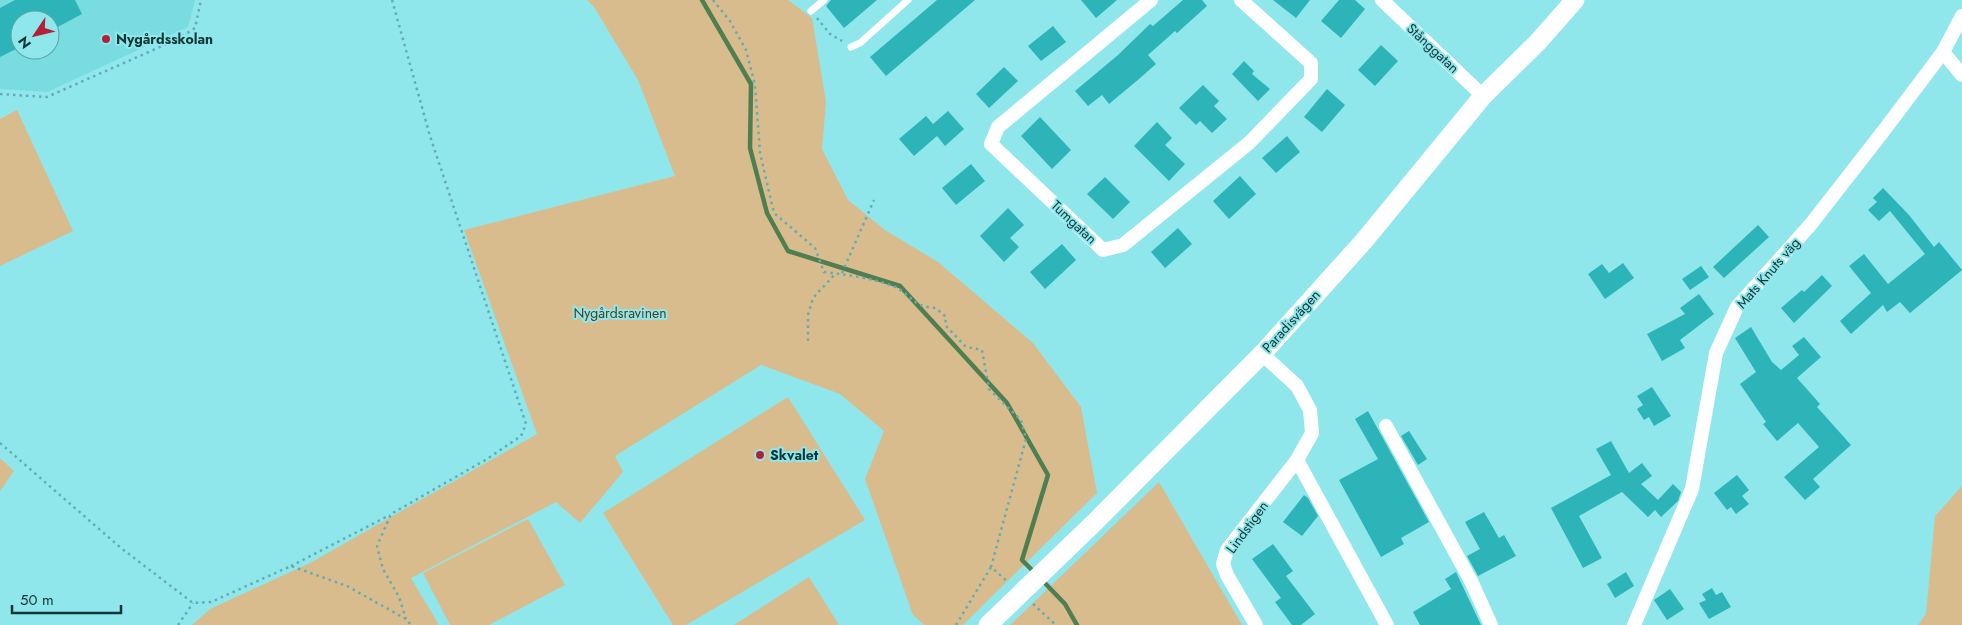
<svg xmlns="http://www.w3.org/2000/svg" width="1962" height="625" viewBox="0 0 1962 625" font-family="Jost,sans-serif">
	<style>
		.built { fill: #78dce0; fill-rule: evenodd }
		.green { fill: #d8bc8e }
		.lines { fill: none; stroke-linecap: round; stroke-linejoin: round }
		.stream { stroke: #4f7f51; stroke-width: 4.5 }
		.building { fill: #2cb4b9 }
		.path { stroke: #65acb0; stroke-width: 2.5; stroke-dasharray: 2.5 4; stroke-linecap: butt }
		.lane { stroke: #fff; stroke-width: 7 }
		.street { stroke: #fff; stroke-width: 14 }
		.secondary { stroke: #fff; stroke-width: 19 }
		.poi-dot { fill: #b32038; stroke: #8fe7eb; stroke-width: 2 }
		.labels { text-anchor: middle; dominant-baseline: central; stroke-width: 4; stroke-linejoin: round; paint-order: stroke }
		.poi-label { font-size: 14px; font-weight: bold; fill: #113739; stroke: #8fe7eb; text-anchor: start }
		.street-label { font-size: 14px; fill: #113739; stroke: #8fe7eb }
		.park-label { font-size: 14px; fill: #4f3c1a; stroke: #8fe7eb }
	</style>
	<rect width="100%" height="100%" fill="#8fe7eb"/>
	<path class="built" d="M 0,0 L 195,0 L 188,27 L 47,92 L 0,89 ZM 20,20 L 50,20 L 50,50 L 20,50 Z"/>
	<g class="green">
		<polygon points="587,0 788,0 812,18 826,102 822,149 848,200 885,230 938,262 1033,343 1081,407 1097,493 963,625 924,625 913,615 865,479 884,431 840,394 761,365 615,456 623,472 580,523 556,502 411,578 439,625 192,625 210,609 310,563 537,434 464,230 675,176 638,80 594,7"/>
		<polygon points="17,110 73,231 0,266 0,119"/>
		<polygon points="788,397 865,520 686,625 673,625 603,513"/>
		<polygon points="0,458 14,471 0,491"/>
		<polygon points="1159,482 1242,625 1010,625"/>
		<polygon points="1962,486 1962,625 1918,625 1926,614 1935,516"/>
		<polygon points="528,519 565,585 489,625 450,625 423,573"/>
		<polygon points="809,577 839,625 734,625"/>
	</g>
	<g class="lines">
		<g class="stream">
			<polyline points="702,0 751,84 750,148 767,213 788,251 900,286 1007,403 1048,475 1022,560 1036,574"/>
			<polyline points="1041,579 1065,604 1077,625"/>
		</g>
	</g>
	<g class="building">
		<polygon points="15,0 75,0 82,14 50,31 50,20 20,20 20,47 0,57 0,8"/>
		<polygon points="831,0 877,0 844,28 826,6"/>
		<polygon points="937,0 975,0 886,76 870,57"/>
		<polygon points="1081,0 1117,0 1096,18"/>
		<polygon points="1183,0 1202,0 1207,6 1177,33 1175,31 1148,55 1156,64 1139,79 1109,104 1102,95 1088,106 1075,91 1118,55 1150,24 1153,26"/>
		<polygon points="1273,0 1310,0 1296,18"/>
		<polygon points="1339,0 1355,0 1365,9 1341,38 1321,21"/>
		<polygon points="1053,26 1066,42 1041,61 1028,46"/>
		<polygon points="1381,45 1398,61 1375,86 1358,70"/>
		<polygon points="1244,61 1254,71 1252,74 1270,89 1258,101 1232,74"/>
		<polygon points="1004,67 1018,81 989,108 976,94"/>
		<polygon points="1203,85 1219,101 1214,106 1227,119 1212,133 1200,121 1196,125 1179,108"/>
		<polygon points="1327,89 1345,105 1322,132 1304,117"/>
		<polygon points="948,111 964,129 945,146 937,136 914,156 899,139 926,116 933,124"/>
		<polygon points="1040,117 1071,150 1052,169 1021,136"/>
		<polygon points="1157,122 1172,138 1165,145 1185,164 1169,181 1134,146"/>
		<polygon points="1287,136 1300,152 1276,173 1262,158"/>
		<polygon points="971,164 985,181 956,205 942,188"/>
		<polygon points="1240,176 1256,194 1229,219 1213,201"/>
		<polygon points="1105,177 1130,202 1113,219 1087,194"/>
		<polygon points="1883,188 1909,215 1934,247 1939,242 1962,270 1910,313 1900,302 1887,312 1883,305 1851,334 1840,321 1871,293 1849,266 1864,254 1888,284 1925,254 1890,211 1879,221 1868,210 1877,202 1873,198"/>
		<polygon points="1008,208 1024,225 1010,238 1019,247 1004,262 980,236"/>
		<polygon points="1758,225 1769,237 1724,278 1713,267"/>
		<polygon points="1178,228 1192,244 1165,268 1151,252"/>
		<polygon points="1062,244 1076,260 1045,289 1030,272"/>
		<polygon points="1623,263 1634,278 1605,299 1588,274 1602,264 1609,273"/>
		<polygon points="1701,266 1709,277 1690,290 1682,279"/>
		<polygon points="1822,275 1832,286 1794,323 1781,308 1802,290 1804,292"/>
		<polygon points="1699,294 1714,314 1680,340 1685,348 1662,361 1647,334 1685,314 1680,308"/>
		<polygon points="1751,327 1772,362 1781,370 1799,355 1792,346 1804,337 1821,357 1797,378 1820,404 1817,407 1851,445 1813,479 1820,487 1805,500 1784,477 1819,447 1798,423 1777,441 1763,424 1766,422 1740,384 1756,372 1735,338"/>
		<polygon points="1652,387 1671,416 1654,426 1649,417 1644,420 1637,409 1643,405 1637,396"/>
		<polygon points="1368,411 1429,522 1401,538 1404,544 1381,557 1339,480 1378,459 1355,419"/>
		<polygon points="1409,431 1427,459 1418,465 1401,436"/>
		<polygon points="1611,441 1629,473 1642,463 1652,476 1641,484 1658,500 1673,484 1681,492 1678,501 1661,517 1655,510 1648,517 1622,492 1579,516 1602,558 1583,568 1551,508 1611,475 1596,449"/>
		<polygon points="1737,475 1749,490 1742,496 1749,504 1736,514 1731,507 1727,510 1714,493"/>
		<polygon points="1304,495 1308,498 1318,516 1302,536 1283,522"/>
		<polygon points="1484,512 1499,538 1504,535 1516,556 1478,576 1467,556 1480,549 1465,522"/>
		<polygon points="1273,544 1293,571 1286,576 1315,614 1301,625 1292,625 1275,602 1281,598 1252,559"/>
		<polygon points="1456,572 1481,625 1420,625 1413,612 1451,589 1445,579"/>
		<polygon points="1626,572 1634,586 1615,598 1607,584"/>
		<polygon points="1712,588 1716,595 1722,592 1731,607 1709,619 1699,603 1706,600 1702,594"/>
		<polygon points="1670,589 1684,609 1667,620 1654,600"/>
	</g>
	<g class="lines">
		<g class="path">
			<polyline points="392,0 430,136 526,424 521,436 487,459 391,514 377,546 383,569 399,597 406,619"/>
			<path d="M 713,0 L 730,21 L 746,50 L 755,85 L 760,153 L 774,213 L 815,248 L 824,272 C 843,274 876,279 893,286 C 912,294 911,307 936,308 L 946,317 L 945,325 L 966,347 L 982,350 L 989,389 L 1021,420 L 1026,439 L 991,567 L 1008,582"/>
			<polyline points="817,18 830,34 842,41"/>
			<polyline points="0,94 47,97 178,39 195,28 201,0"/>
			<polyline points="842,273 874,200"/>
			<polyline points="808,341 808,315 813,298 836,273"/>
			<polyline points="0,443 121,548 193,603 211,602 291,566 347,586 406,619 411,625"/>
			<polyline points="291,566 390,515"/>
			<polyline points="1033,604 1056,625"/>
			<polyline points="178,625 193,603"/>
			<polyline points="956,625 991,567"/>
		</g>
		<g class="lane">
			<polyline points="811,11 824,0"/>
			<polyline points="851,47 860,43 908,0"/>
		</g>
		<g class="street">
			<polyline points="1151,0 998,127 991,144 1103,250 1123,245 1249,143 1311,79 1311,63 1241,0"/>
			<polyline points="1382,0 1483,96"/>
			<polyline points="1943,52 1962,75"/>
			<polyline points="1386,426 1471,581 1491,625"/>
			<polyline points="1297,460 1387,625"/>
			<polyline points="1256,625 1227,575 1223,564 1227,550 1297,460 1312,433 1310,410 1297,386 1262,354"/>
			<polyline points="1634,625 1692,489 1716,353 1737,307 1811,224 1885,129 1943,52 1962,16"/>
		</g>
		<polyline class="secondary" points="988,625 1096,521 1262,354 1363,242 1483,96 1537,43 1575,0"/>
	</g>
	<g class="poi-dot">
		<circle cx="106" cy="39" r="5"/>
		<circle cx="760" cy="455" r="5"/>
	</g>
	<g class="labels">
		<g class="poi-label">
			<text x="116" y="39">Nygårdsskolan</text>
			<text x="770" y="455">Skvalet</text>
		</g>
		<g class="street-label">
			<text transform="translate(1433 48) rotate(43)">Stånggatan</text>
			<text transform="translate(1074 222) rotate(43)">Tumgatan</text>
			<text transform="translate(1768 273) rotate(-49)">Mats Knuts väg</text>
			<text transform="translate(1291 321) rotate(-48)">Paradisvägen</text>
			<text transform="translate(1247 527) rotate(-54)">Lindstigen</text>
		</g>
		<g class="park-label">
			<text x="620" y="313">Nygårdsravinen</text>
		</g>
	</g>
	<g transform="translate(35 35) rotate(235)"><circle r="24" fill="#8fe7eb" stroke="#5da1a4"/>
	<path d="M0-4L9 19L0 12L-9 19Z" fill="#b32038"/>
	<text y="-8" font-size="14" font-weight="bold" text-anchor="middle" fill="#113739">N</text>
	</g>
	<path d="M12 605v8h109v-8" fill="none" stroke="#113739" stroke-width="2.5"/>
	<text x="20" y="605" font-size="15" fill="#113739" stroke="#8fe7eb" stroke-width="4" paint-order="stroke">50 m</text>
</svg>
